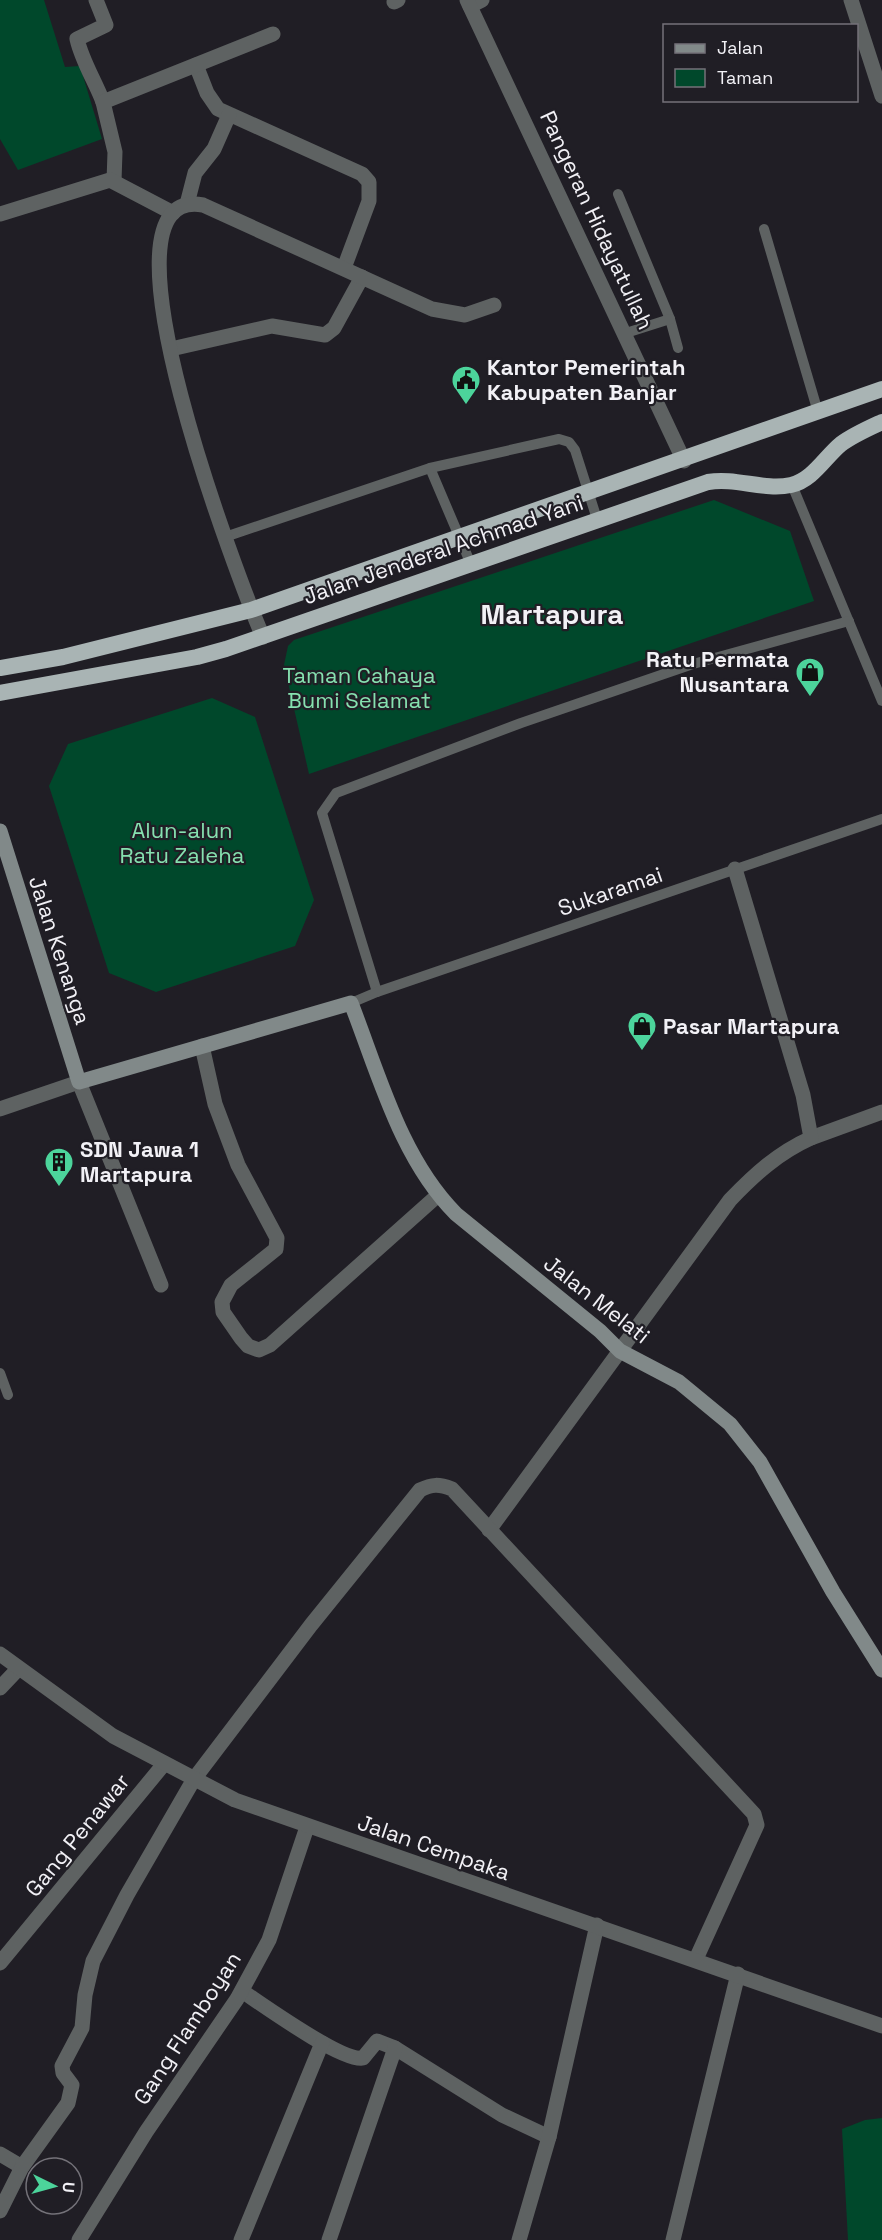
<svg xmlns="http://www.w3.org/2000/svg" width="882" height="2240" viewBox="0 0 882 2240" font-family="'Space Grotesk',sans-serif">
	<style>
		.green { fill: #00482b }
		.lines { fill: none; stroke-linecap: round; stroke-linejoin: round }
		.service { stroke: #5e6262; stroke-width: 10 }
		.minor { stroke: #5e6262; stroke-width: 15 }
		.tertiary { stroke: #5e6262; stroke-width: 15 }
		.secondary { stroke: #818989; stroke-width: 15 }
		.trunk { stroke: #a9b4b4; stroke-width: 16 }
		.labels { text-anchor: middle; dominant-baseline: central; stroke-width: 4.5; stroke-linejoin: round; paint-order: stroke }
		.street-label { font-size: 22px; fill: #f2f1f6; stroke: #201e25 }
		.poi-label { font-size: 22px; font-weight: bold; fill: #f2f1f6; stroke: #201e25; text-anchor: start }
		.park-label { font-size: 22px; fill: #86e1b0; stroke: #201e25 }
		.district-label { font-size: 28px; font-weight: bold; fill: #f2f1f6; stroke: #201e25 }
	</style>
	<rect width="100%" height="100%" fill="#201e25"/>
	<g class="green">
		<polygon points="0,0 44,0 65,67 80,66 102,139 18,170 0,139"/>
		<polygon points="714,500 790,531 814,601 309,774 284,665 288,646 294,640"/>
		<polygon points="212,698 255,717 314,900 295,946 156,992 109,973 49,786 68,744"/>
		<polygon points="882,2118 882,2240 848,2240 842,2129 865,2120"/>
	</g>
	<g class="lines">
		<g class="service">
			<polyline points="618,194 670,319 678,348"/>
			<polyline points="764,229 818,412"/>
			<polyline points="626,333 670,319"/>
			<polyline points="430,468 470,562"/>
			<polyline points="792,485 882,701"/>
			<polyline points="225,537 430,468 559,439 569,442 575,450 597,519"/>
			<polyline points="377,992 322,813 336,793 521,723 693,664 849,621"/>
			<polyline points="351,1003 377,992 882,819"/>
			<polyline points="0,1373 8,1395"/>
		</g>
		<g class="minor">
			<path d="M 96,0 L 106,25 L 77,39 C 82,61 95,81 103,102"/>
			<polyline points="394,2 398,0"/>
			<polyline points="470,6 482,0"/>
			<polyline points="196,65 207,93 218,109 362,174 369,182 369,201 344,268"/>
			<polyline points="114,181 115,152 103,102 273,34"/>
			<polyline points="187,204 195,173 214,149 229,115"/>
			<polyline points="0,214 110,180 173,213"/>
			<polyline points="171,349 272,326 325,335 334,328 362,277"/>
			<path d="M 263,637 C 243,591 84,183 203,205 L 432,309 L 465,315 L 494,305"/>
			<polyline points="202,1046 215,1104 238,1165 277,1238 276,1249 231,1285 222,1302 223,1312 241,1338 248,1346 259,1350 270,1345 437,1196"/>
			<polyline points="79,1082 161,1285"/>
			<polyline points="811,1138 882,1112"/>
			<path d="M 489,1530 L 730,1200 C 755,1174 778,1153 811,1138 L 803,1095 L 735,869"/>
			<polyline points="0,1688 18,1669"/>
			<polyline points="0,1963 164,1764"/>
			<path d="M 242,1991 C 263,2005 342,2062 363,2058 L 377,2041 L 395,2048 L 502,2115 L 549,2137"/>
			<polyline points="0,2154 22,2167"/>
			<path d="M 0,2211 L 22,2167 L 68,2103 L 72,2085 L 63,2073 L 62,2066 L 82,2028 L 85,1995 L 93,1961 L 127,1895 L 194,1779 L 311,1625 L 420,1490 C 432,1484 439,1484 452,1489 L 754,1814 L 757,1825 L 696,1959"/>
			<polyline points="79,2240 146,2132 237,1999 269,1940 307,1827"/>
			<polyline points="241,2240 322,2043"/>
			<polyline points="329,2240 395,2048"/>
			<polyline points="519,2240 549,2137 597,1925"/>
			<polyline points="673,2240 738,1974"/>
		</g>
		<g class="tertiary">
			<polyline points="467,0 684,461"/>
			<polyline points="851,0 882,96"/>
			<polyline points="0,1109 79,1082"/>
			<polyline points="0,1654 113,1736 235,1800 882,2026"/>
		</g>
		<path class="secondary" d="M 0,831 L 79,1082 L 351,1003 C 379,1075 401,1159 456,1214 L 600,1331 L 620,1351 L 679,1382 L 730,1424 L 760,1462 L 833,1592 L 882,1670"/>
		<g class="trunk">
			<polyline points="0,668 63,657 251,610 882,389"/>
			<path d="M 0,693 L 197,657 L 226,649 L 708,482 C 736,477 764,491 791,485 C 813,480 825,457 841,444 C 853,435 869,428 882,422"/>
		</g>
	</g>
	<defs>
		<g id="civic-pin" transform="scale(1.5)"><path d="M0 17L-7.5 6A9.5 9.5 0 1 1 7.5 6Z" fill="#4cd49b" stroke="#201e25"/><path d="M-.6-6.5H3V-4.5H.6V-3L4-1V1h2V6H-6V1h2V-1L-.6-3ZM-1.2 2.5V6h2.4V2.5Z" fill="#111"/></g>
		<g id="shop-pin" transform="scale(1.5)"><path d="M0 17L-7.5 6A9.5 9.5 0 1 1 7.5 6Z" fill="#4cd49b" stroke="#201e25"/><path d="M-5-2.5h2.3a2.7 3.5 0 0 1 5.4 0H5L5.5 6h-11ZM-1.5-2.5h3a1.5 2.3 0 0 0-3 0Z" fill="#111"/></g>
		<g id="building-pin" transform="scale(1.5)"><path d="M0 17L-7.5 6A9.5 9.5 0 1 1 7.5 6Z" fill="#4cd49b" stroke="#201e25"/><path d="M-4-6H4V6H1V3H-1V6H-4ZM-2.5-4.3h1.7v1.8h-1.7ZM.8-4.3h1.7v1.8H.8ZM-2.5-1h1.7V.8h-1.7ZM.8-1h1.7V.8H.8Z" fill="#111"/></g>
	</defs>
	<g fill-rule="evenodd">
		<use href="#civic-pin" x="466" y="380"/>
		<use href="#shop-pin" x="810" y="672"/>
		<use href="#shop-pin" x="642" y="1026"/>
		<use href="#building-pin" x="59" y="1162"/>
	</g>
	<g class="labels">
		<g class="street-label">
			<text transform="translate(597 220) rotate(65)">Pangeran Hidayatullah</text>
			<text transform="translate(443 549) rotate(-19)">Jalan Jenderal Achmad Yani</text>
			<text transform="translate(610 891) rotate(-19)">Sukaramai</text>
			<text transform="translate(60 950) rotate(72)">Jalan Kenanga</text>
			<text transform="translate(597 1299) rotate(38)">Jalan Melati</text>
			<text transform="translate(77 1835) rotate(-51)">Gang Penawar</text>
			<text transform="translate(434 1847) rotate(19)">Jalan Cempaka</text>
			<text transform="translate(187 2028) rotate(-57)">Gang Flamboyan</text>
		</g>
		<g class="poi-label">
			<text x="487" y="367">Kantor Pemerintah<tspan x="487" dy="25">Kabupaten Banjar</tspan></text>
			<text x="789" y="659" text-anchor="end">Ratu Permata<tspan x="789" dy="25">Nusantara</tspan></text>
			<text x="663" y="1026">Pasar Martapura</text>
			<text x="80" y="1149">SDN Jawa 1<tspan x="80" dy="25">Martapura</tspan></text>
		</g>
		<g class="park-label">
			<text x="359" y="675">Taman Cahaya<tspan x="359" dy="25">Bumi Selamat</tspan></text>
			<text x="182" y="830">Alun-alun<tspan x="182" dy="25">Ratu Zaleha</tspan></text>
		</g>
		<g class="district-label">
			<text x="552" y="614">Martapura</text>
		</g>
	</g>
	<rect x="663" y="24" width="195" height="78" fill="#201e25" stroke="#747279" stroke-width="1.5"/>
	<rect x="675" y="44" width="30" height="9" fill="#818989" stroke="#747279" stroke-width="1.5"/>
	<text x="717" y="54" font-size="18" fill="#f2f1f6">Jalan</text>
	<rect x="675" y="69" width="30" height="18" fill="#00482b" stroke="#747279" stroke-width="1.5"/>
	<text x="717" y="84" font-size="18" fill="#f2f1f6">Taman</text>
	<g transform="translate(54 2186) rotate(95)"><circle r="28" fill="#201e25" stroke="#747279" stroke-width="1.5"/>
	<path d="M0-4.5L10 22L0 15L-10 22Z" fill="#4cd49b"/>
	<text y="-9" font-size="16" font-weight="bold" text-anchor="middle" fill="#f2f1f6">U</text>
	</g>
</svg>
